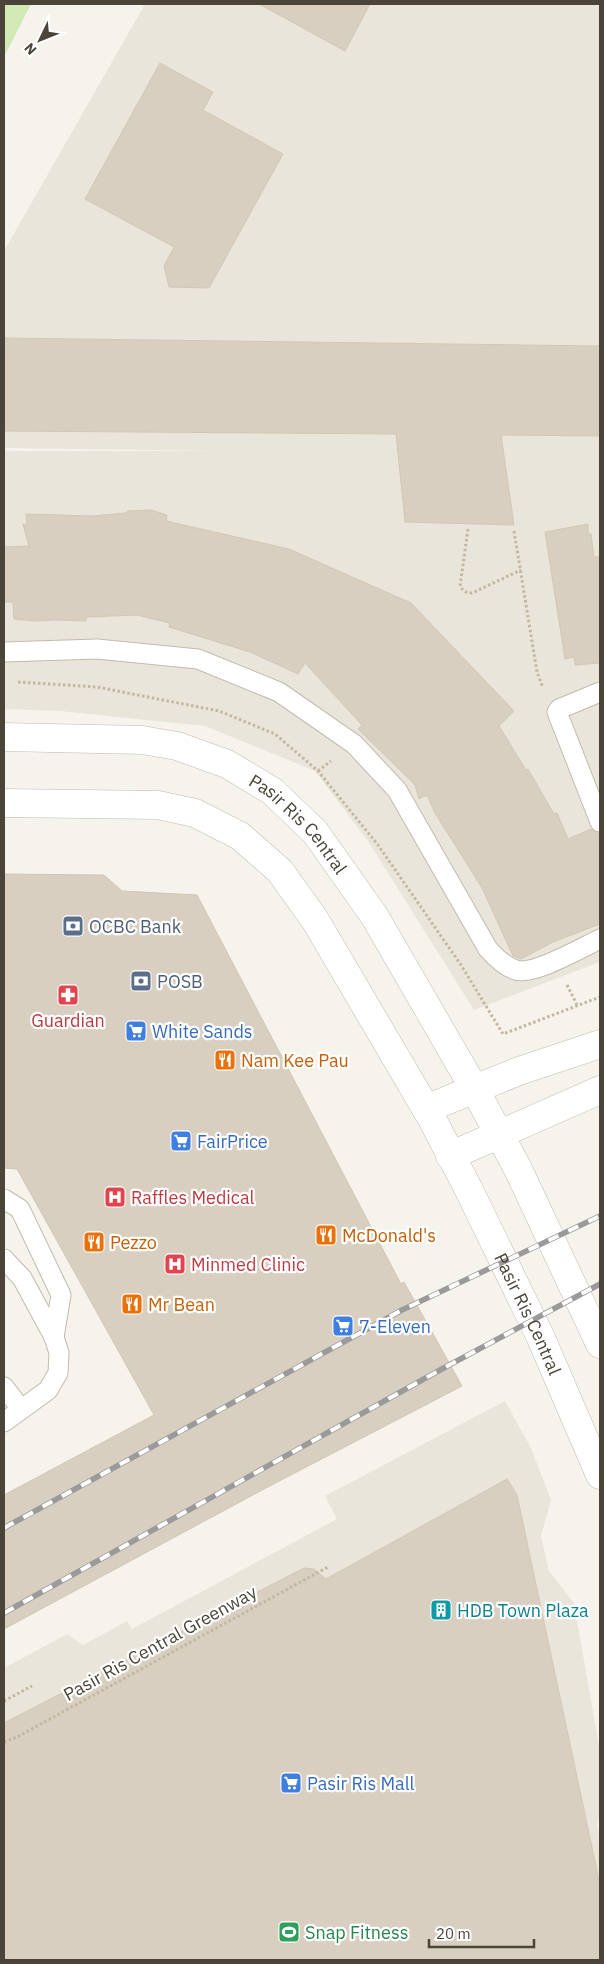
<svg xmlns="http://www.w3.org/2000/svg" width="604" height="1964" viewBox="0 0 604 1964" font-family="'IBM Plex Sans',sans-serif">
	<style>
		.residential { fill: #eae5da }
		.green { fill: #d2eab5 }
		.building { fill: #d8cfc1; stroke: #d3c7b4 }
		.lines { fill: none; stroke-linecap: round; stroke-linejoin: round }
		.lane-casing { stroke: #c2bbae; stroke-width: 21 }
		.street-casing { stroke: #c2bbae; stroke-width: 29 }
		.path { stroke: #c4b79f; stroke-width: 3; stroke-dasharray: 2.5 2.5; stroke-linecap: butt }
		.lane { stroke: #fff; stroke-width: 19 }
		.street { stroke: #fff; stroke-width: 28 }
		.rail-casing { stroke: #9a9a9a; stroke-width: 5.5 }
		.rail { stroke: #fff; stroke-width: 4; stroke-dasharray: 11; stroke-linecap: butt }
		.labels { text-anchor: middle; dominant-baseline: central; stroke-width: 4.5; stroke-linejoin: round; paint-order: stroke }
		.street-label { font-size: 18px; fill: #4b4439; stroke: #fff }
		.service-label { font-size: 18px; fill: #4e5e75; stroke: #fff; text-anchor: start }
		.health-label { font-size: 18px; fill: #be3a42; stroke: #fff; text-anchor: start }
		.shop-label { font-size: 18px; fill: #366cbe; stroke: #fff; text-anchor: start }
		.food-label { font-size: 18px; fill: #c56008; stroke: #fff; text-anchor: start }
		.culture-label { font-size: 18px; fill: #0d838f; stroke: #fff; text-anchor: start }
		.leisure-label { font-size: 18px; fill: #27864d; stroke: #fff; text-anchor: start }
	</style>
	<rect width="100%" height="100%" fill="#f6f3ec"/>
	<g class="residential">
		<polygon points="145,4 600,4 600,962 474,1010 368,841 315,771 205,726 60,711 4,709 4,451 220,451 4,448 4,251"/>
		<polygon points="505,1401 531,1448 551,1500 541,1536 549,1571 574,1603 600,1752 600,1810 597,1825 600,1841 600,1960 4,1960 4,1668 67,1634 83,1645 127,1621 132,1629 337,1519 325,1496"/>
	</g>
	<polygon class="green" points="4,4 31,4 4,57"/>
	<g class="building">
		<polygon points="259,4 370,4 345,51"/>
		<polygon points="160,63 213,92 203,110 283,154 209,288 169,287 164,266 174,247 85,199"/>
		<polygon points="4,338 600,346 600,436 501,435 514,525 405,522 396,434 4,431"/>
		<polygon points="151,510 167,515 166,521 289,549 411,603 514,711 499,726 526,770 528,769 554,814 557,813 568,839 591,829 600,833 600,924 553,942 521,959 513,956 482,888 435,813 427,795 419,799 415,785 358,729 362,725 305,663 298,674 250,652 169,627 170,623 137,615 86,617 86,621 55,620 35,621 14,619 13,602 4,602 4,547 29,546 23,524 27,525 26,514 92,516 126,513 128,511"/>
		<polygon points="588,524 588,534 591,534 594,557 600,557 600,663 575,665 574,657 565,659 545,532"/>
		<polygon points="4,874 104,875 122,891 197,895 401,1284 404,1282 462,1386 264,1489 4,1629 4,1495 154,1415 17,1169 4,1168"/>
		<polygon points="507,1479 517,1495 600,1885 600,1960 4,1960 4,1723 304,1568 314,1569 326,1579"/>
	</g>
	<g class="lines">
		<g class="lane-casing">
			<g id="lane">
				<path d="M 4,652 L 97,649 L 198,659 L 279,692 L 354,744 L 397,790 L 488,949 C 496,958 505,967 516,970 C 533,976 583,947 600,939"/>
				<polyline points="600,692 559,709 557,712 600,822"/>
				<polyline points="4,1199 20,1209 61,1295 54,1337"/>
				<polyline points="4,1259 22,1278 54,1337 59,1353 58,1373 48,1390 4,1422"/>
				<polyline points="4,1387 21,1409"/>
			</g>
		</g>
		<g class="street-casing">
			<g id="street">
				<path id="s1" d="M 4,737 L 142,740 L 177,746 L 227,764 L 272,791 L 315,832 L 375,917 L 475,1090 L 517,1167 L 600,1344"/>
				<path id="s2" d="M 4,803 L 158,805 L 195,813 L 240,836 L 280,871 L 315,920 L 432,1119 L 468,1188 L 541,1338 L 600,1475"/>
				<polyline points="426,1109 519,1071 600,1044"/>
				<polyline points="450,1156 600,1090"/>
			</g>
		</g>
		<g class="path">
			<path d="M 468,529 L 460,586 C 463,591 466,593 472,593 L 521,570"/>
			<polyline points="514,531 537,672 543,688"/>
			<polyline points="18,682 97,687 219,711 275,734 318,771 378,845 461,965 503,1034 600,997"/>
			<polyline points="318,771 331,761"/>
			<polyline points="567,985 577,1005"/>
			<polyline points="4,1701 32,1686"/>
			<polyline points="4,1742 17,1737 328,1567"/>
		</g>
		<use href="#lane" class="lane"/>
		<use href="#street" class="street"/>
		<g class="rail-casing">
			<g id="rail">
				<polyline points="4,1528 402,1310 600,1216"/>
				<polyline points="4,1613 440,1370 600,1284"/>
			</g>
		</g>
		<use href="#rail" class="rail"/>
	</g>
	<defs>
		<g id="bank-square" transform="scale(1.125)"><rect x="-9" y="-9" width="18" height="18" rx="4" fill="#5c6f8a" stroke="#fff"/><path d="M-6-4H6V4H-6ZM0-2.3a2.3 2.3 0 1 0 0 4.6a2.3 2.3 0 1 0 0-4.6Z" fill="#fff"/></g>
		<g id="pharmacy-square" transform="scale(1.125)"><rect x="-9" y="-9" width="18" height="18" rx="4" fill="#e0444e" stroke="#fff"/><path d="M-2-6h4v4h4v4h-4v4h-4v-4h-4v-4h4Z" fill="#fff"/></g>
		<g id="supermarket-square" transform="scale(1.125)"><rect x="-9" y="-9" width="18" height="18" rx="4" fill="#3f7fe0" stroke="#fff"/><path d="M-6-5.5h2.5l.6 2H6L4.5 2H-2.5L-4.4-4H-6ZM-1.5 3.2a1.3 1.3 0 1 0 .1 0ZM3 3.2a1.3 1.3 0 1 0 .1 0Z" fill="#fff"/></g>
		<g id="restaurant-square" transform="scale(1.125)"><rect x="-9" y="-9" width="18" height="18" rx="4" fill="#e8710a" stroke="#fff"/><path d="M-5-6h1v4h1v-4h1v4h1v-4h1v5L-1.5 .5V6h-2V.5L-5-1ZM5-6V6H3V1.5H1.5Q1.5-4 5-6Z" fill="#fff"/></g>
		<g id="hospital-square" transform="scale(1.125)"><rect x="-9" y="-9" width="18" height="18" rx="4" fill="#e0444e" stroke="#fff"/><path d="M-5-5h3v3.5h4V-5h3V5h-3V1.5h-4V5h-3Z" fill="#fff"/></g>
		<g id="building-square" transform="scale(1.125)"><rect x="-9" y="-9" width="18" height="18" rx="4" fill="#0f9aa8" stroke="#fff"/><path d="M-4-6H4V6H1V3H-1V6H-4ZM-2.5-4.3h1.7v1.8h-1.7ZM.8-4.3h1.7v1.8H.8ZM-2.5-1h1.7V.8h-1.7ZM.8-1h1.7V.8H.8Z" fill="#fff"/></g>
		<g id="stadium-square" transform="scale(1.125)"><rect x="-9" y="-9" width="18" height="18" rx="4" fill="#2e9e5b" stroke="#fff"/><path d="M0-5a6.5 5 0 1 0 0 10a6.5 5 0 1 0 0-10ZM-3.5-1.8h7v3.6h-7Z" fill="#fff"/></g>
	</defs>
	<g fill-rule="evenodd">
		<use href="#bank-square" x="73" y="926"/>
		<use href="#bank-square" x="141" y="981"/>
		<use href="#pharmacy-square" x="68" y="995"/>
		<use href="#supermarket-square" x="136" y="1031"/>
		<use href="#restaurant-square" x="225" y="1060"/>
		<use href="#supermarket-square" x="181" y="1141"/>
		<use href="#hospital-square" x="115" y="1197"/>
		<use href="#restaurant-square" x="326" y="1235"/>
		<use href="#restaurant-square" x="94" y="1242"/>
		<use href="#hospital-square" x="175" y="1264"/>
		<use href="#restaurant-square" x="132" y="1304"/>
		<use href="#supermarket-square" x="343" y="1326"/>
		<use href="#building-square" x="441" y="1610"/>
		<use href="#supermarket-square" x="291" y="1783"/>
		<use href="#stadium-square" x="289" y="1932"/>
	</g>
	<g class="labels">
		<g class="street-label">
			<text stroke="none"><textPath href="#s1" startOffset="321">Pasir Ris Central</textPath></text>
			<text stroke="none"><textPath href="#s2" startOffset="804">Pasir Ris Central</textPath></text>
			<text transform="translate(160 1643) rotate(-29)">Pasir Ris Central Greenway</text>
		</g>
		<g class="service-label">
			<text x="89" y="926">OCBC Bank</text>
			<text x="157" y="981">POSB</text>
		</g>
		<g class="health-label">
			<text x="68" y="1020" text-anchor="middle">Guardian</text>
			<text x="131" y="1197">Raffles Medical</text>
			<text x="191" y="1264">Minmed Clinic</text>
		</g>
		<g class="shop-label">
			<text x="152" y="1031">White Sands</text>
			<text x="197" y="1141">FairPrice</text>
			<text x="359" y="1326">7-Eleven</text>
			<text x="307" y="1783">Pasir Ris Mall</text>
		</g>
		<g class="food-label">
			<text x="241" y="1060">Nam Kee Pau</text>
			<text x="342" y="1235">McDonald's</text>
			<text x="110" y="1242">Pezzo</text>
			<text x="148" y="1304">Mr Bean</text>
		</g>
		<g class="culture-label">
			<text x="457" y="1610">HDB Town Plaza</text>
		</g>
		<g class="leisure-label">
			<text x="305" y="1932">Snap Fitness</text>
		</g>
	</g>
	<rect width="604" height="1964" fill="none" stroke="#4b4439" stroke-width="10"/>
	<g transform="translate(40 40) rotate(227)" stroke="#ffffff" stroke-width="4" paint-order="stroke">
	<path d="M0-4L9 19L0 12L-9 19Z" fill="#4b4439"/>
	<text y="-8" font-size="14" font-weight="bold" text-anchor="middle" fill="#4b4439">N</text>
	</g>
	<path d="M429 1939v8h105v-8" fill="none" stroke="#4b4439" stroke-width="2.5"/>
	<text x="436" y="1939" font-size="15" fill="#4b4439" stroke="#ffffff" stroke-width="4" paint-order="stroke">20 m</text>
</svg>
